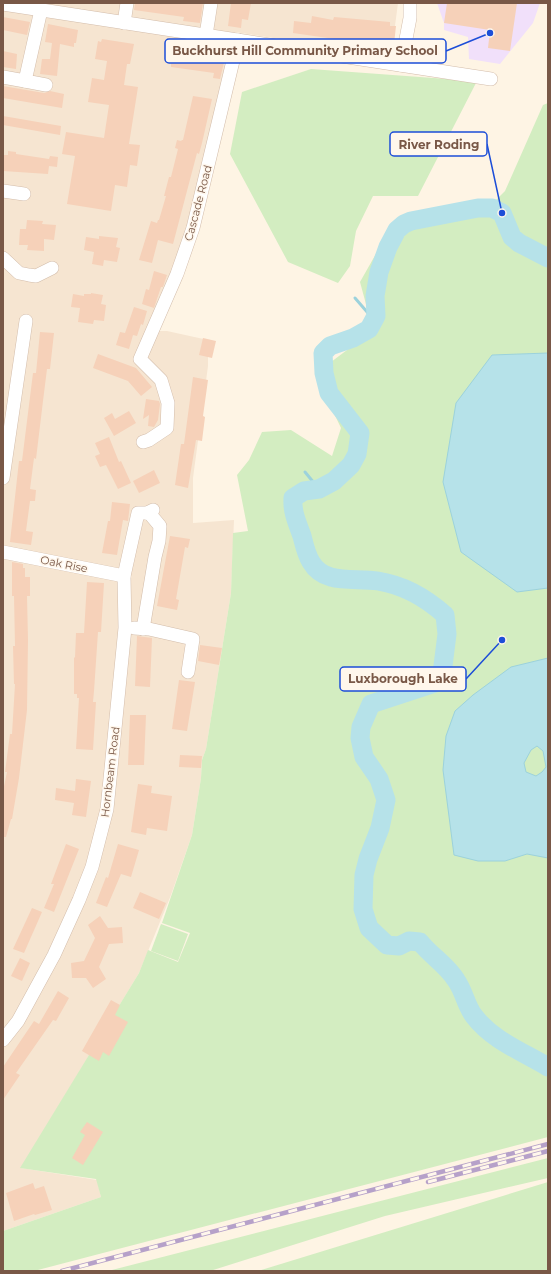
<svg xmlns="http://www.w3.org/2000/svg" width="551" height="1274" viewBox="0 0 551 1274" font-family="Montserrat,sans-serif">
	<style>
		.residential { fill: #f6e5d1 }
		.education { fill: #f1e0fa }
		.green { fill: #d3edc1 }
		.water { fill: #b6e2e9; stroke: #9cd2dc; fill-rule: evenodd }
		.lines { fill: none; stroke-linecap: round; stroke-linejoin: round }
		.stream { stroke: #9cd2dc; stroke-width: 3 }
		.river { stroke: #b6e2e9; stroke-width: 19 }
		.building { fill: #f6d1b9 }
		.street-casing { stroke: #d3bdab; stroke-width: 14 }
		.street { stroke: #fff; stroke-width: 13 }
		.rail-casing { stroke: #b6a1c9; stroke-width: 4.5 }
		.rail { stroke: #fff7ec; stroke-width: 3; stroke-dasharray: 9; stroke-linecap: butt }
		.labels { text-anchor: middle; dominant-baseline: central; stroke-width: 3; stroke-linejoin: round; paint-order: stroke }
		.street-label { font-size: 11px; fill: #795847; stroke: #fff7ec }
		.leader { fill: none; stroke: #1d4ed8; stroke-width: 1.5 }
		.callout-dot { fill: #1d4ed8; stroke: #fff7ec; stroke-width: 1.5 }
		.callout { fill: #fff7ec; stroke: #1d4ed8; stroke-width: 1.5 }
		.callout-label { font-size: 12px; text-anchor: middle; font-weight: bold; fill: #795847 }
	</style>
	<rect width="100%" height="100%" fill="#fef4e4"/>
	<polygon class="residential" points="3,3 398,3 391,56 235,32 188,223 172,270 148,331 167,331 208,340 208,366 193,478 193,523 234,520 231,593 206,749 202,760 201,778 192,835 171,895 139,973 21,1168 97,1180 101,1197 3,1231"/>
	<polygon class="education" points="437,3 540,3 533,23 500,64 469,59 468,37 444,30 444,23"/>
	<g class="green">
		<polygon points="311,69 447,79 476,83 418,196 373,196 356,231 350,266 338,283 288,262 230,154 242,92"/>
		<polygon points="548,103 548,1137 34,1271 3,1271 3,1231 101,1197 96,1179 20,1168 139,973 148,950 178,962 190,933 162,923 192,835 201,778 202,760 206,749 231,593 233,533 248,531 237,475 249,460 262,432 291,430 332,456 341,428 315,374 359,341 370,319 360,282 377,252 405,226 480,216 505,191 543,105"/>
		<polygon points="161,924 188,934 178,961 151,951"/>
		<polygon points="548,1158 548,1178 385,1216 210,1271 108,1271"/>
		<polygon points="548,1182 548,1271 258,1271"/>
	</g>
	<g class="water">
		<polygon points="548,353 548,588 517,592 461,552 443,482 456,403 492,355"/>
		<path d="M 548,658 L 548,858 L 527,854 L 505,861 L 478,861 L 454,855 L 443,770 L 446,736 L 455,711 L 473,695 L 511,667 ZM 537,746 L 543,751 L 546,767 L 542,772 L 536,776 L 526,772 L 524,763 L 531,750 Z"/>
	</g>
	<g class="lines">
		<g class="stream">
			<polyline points="355,298 374,320"/>
			<polyline points="305,472 319,489"/>
		</g>
		<path class="river" d="M 548,258 L 519,243 L 512,237 L 502,213 L 492,208 L 478,208 L 411,221 L 404,224 L 397,230 L 388,247 L 379,272 L 375,296 L 376,316 L 369,329 L 353,338 L 330,346 L 323,353 L 324,373 L 329,393 L 360,433 L 357,454 L 351,465 L 334,481 L 319,489 L 304,491 L 293,498 C 292,512 297,522 302,536 C 304,544 306,554 311,562 C 325,586 355,577 378,581 C 403,585 426,598 445,615 L 447,634 L 442,674 L 435,683 L 371,704 L 361,727 L 360,738 L 364,757 L 379,779 L 386,800 L 380,828 L 368,859 L 364,875 L 363,909 L 369,928 L 387,945 L 399,946 L 409,941 L 420,942 C 431,956 447,965 456,980 C 464,991 466,1006 474,1016 C 492,1040 523,1052 548,1067"/>
	</g>
	<g class="building">
		<polygon points="135,3 203,3 200,23 183,21 184,17 134,10"/>
		<polygon points="231,3 251,3 248,20 242,19 241,28 228,26"/>
		<polygon points="447,3 517,3 510,51 488,48 490,30 444,23"/>
		<polygon points="312,16 333,20 334,17 390,22 390,26 396,26 394,44 342,40 293,33 294,21 311,23"/>
		<polygon points="3,17 30,22 27,35 3,30"/>
		<polygon points="48,24 78,30 76,43 74,43 74,47 60,44 57,76 40,74 42,59 50,59 52,43 45,42"/>
		<polygon points="102,39 134,44 130,64 127,64 124,85 138,87 129,144 140,145 137,166 130,165 127,187 115,185 111,211 67,204 75,156 62,154 66,132 104,138 109,105 88,102 92,78 104,80 107,61 95,59 98,41 101,42"/>
		<polygon points="171,46 226,54 220,79 213,78 214,73 171,67 171,60 169,60"/>
		<polygon points="3,51 17,54 16,69 3,67"/>
		<polygon points="3,86 44,93 50,91 64,94 62,108 3,98"/>
		<polygon points="193,96 212,99 202,143 199,154 197,153 173,244 158,240 152,263 139,260 151,221 157,223 158,220 159,220 166,196 164,196 169,177 171,177 178,149 175,148 177,140 181,141 182,140 183,140"/>
		<polygon points="3,116 61,126 60,135 3,125"/>
		<polygon points="8,151 16,152 16,154 49,159 50,156 58,157 57,167 49,166 48,174 3,171 3,155 8,155"/>
		<polygon points="27,220 43,221 42,224 56,225 54,240 44,239 44,251 27,250 28,245 19,245 20,229 26,229"/>
		<polygon points="99,236 118,238 116,247 120,248 117,262 104,260 103,266 92,264 94,252 84,250 86,237 99,239"/>
		<polygon points="154,271 167,275 163,287 161,287 154,308 142,304 146,289 149,290"/>
		<polygon points="91,293 103,295 101,304 106,305 104,321 94,320 93,324 78,322 80,308 71,307 73,294 84,296 84,294 91,294"/>
		<polygon points="134,307 147,311 143,325 141,324 137,336 133,335 129,349 116,345 120,332 125,333"/>
		<polygon points="40,332 54,333 50,369 47,369 43,401 36,459 34,458 30,489 36,490 35,501 30,501 26,531 33,532 31,545 10,542 19,461 22,461 33,373 36,373"/>
		<polygon points="203,338 216,341 212,358 199,355"/>
		<polygon points="98,354 136,368 152,387 141,396 128,381 93,368"/>
		<polygon points="193,377 208,380 203,416 205,417 202,441 196,440 188,488 175,485 181,444 184,444"/>
		<polygon points="146,399 159,401 160,404 158,420 154,427 148,426 149,415 143,419"/>
		<polygon points="129,411 136,423 114,436 104,418 112,413 115,419"/>
		<polygon points="109,437 119,462 121,461 131,483 118,489 106,465 100,467 95,456 100,454 95,443"/>
		<polygon points="154,470 160,483 139,493 133,481"/>
		<polygon points="112,502 130,504 128,521 123,520 117,555 102,553 108,521 110,521"/>
		<polygon points="170,536 190,539 188,548 185,547 176,599 179,600 177,610 157,606"/>
		<polygon points="12,562 23,564 23,568 25,568 25,577 30,577 30,596 27,596 28,640 27,710 19,778 12,819 11,819 6,837 3,837 3,791 7,772 5,772 10,734 12,734 15,684 14,684 13,646 15,646 14,596 12,596"/>
		<polygon points="87,582 104,583 101,632 98,632 94,691 93,702 96,702 93,750 76,749 79,698 77,698 77,694 74,694 74,657 75,658 76,633 84,633"/>
		<polygon points="137,636 152,638 150,687 135,686"/>
		<polygon points="200,645 222,648 219,665 198,661"/>
		<polygon points="179,680 195,682 187,731 172,729"/>
		<polygon points="130,715 146,715 144,765 128,765"/>
		<polygon points="180,755 202,756 201,768 179,767"/>
		<polygon points="76,779 91,781 86,817 72,815 74,803 55,800 56,788 75,791"/>
		<polygon points="138,784 152,786 151,793 172,796 167,831 147,828 146,835 131,832"/>
		<polygon points="66,844 79,849 54,912 44,908 54,884 51,884"/>
		<polygon points="118,844 139,850 131,877 121,874 107,907 96,903 106,877 108,878"/>
		<polygon points="140,892 166,903 159,919 133,908"/>
		<polygon points="32,908 42,912 24,953 13,949"/>
		<polygon points="100,916 108,928 122,927 123,943 109,944 99,967 106,979 93,988 86,978 72,978 71,963 84,961 95,938 88,925"/>
		<polygon points="20,958 30,963 22,981 11,976"/>
		<polygon points="58,991 69,998 56,1021 53,1020 16,1073 20,1075 3,1100 3,1067 34,1021 39,1024"/>
		<polygon points="111,1000 120,1005 115,1015 128,1022 109,1056 103,1052 99,1061 82,1051"/>
		<polygon points="87,1122 103,1132 83,1165 72,1158 85,1135 80,1132"/>
		<polygon points="33,1183 35,1189 44,1186 52,1210 35,1215 34,1214 14,1221 6,1193"/>
	</g>
	<g class="lines">
		<g class="street-casing">
			<g id="street">
				<polyline points="3,4 491,79"/>
				<polyline points="41,10 25,81 46,85"/>
				<polyline points="124,23 127,3"/>
				<polyline points="206,35 211,3"/>
				<polyline points="401,65 410,18 410,3"/>
				<polyline points="3,77 25,81"/>
				<polyline points="3,191 24,194"/>
				<polyline points="3,258 19,273 29,275 36,276 52,268"/>
				<polyline points="143,442 149,440 167,428 168,403 161,380 140,359 177,274 193,228 238,40"/>
				<polyline points="3,478 26,321"/>
				<polyline points="3,552 124,576"/>
				<polyline points="134,628 149,629 193,639 188,672"/>
				<polyline points="143,629 155,557 159,541 160,526 150,514 147,513"/>
				<polyline points="3,1040 18,1021 54,955 79,900 92,867 107,809 125,628 124,576 138,513 147,513 153,510"/>
			</g>
		</g>
		<use href="#street" class="street"/>
		<g class="rail-casing">
			<g id="rail">
				<polyline points="428,1182 548,1151"/>
				<polyline points="62,1271 548,1144"/>
			</g>
		</g>
		<use href="#rail" class="rail"/>
	</g>
	<g class="labels">
		<g class="street-label">
			<text transform="translate(198 203) rotate(-75)">Cascade Road</text>
			<text transform="translate(64 564) rotate(11)">Oak Rise</text>
			<text transform="translate(110 772) rotate(-83)">Hornbeam Road</text>
		</g>
	</g>
	<path class="leader" d="M490 33L446 51M502 213L487 144M502 640L466 679"/>
	<g class="callout-dot">
		<circle cx="490" cy="33" r="4"/>
		<circle cx="502" cy="213" r="4"/>
		<circle cx="502" cy="640" r="4"/>
	</g>
	<g class="callout">
		<rect x="165" y="39" width="281" height="24" rx="4"/>
		<rect x="390" y="132" width="97" height="24" rx="4"/>
		<rect x="340" y="667" width="126" height="24" rx="4"/>
	</g>
	<g class="callout-label">
		<text x="305" y="55">Buckhurst Hill Community Primary School</text>
		<text x="439" y="149">River Roding</text>
		<text x="403" y="683">Luxborough Lake</text>
	</g>
	<rect width="551" height="1274" fill="none" stroke="#795847" stroke-width="8"/>
</svg>
